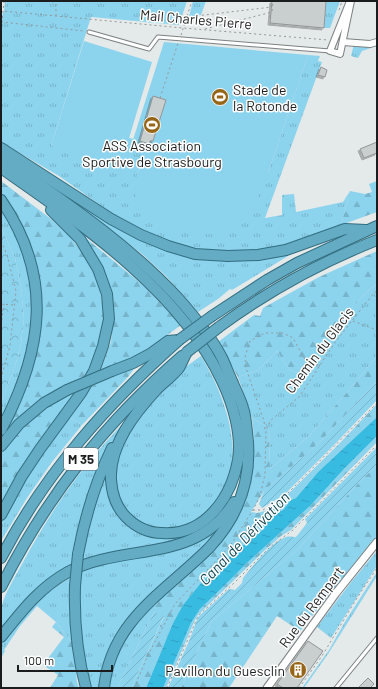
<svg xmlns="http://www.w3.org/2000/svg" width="378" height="689" viewBox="0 0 378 689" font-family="Barlow,sans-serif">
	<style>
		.grass { fill: url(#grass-tufts) }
		.forest { fill: url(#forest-firs) }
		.park { fill: url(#park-crowns) }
		.garden { fill: url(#garden-furrows) }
		.pitch { fill: #8cd3ed }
		.water { fill: url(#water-ripples) }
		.building { fill: #c9cecf; stroke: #919597; filter: url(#shadow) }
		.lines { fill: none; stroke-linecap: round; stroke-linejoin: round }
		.service-casing { stroke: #7c8081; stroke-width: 5 }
		.minor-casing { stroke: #7c8081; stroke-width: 8 }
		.tertiary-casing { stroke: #7c8081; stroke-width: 9 }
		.trunk-casing { stroke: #326d7f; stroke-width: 12 }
		.path { stroke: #959899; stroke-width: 1; stroke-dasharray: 2 3; stroke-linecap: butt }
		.service { stroke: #fff; stroke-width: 3 }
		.minor { stroke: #fff; stroke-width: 6 }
		.tertiary { stroke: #fff; stroke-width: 7 }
		.trunk { stroke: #64acc3; stroke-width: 10 }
		.trunk-bridge-casing { stroke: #326d7f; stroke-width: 12; stroke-linecap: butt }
		.trunk-bridge { stroke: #64acc3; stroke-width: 10 }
		.labels { text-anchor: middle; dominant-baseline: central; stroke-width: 3; stroke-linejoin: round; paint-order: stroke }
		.shield { fill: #fff; stroke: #5f6061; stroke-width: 1 }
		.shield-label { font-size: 13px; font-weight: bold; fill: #1b1c1d }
		.street-label { font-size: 14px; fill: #1b1c1d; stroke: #fff }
		.poi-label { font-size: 14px; fill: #1b1c1d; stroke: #fff; text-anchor: start }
		.water-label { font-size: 15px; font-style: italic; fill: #0d4454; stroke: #fff }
	</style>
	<defs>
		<pattern id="grass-tufts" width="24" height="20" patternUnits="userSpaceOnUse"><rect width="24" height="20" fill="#8cd3ed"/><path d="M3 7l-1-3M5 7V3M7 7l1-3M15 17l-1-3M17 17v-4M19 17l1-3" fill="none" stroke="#78b5cb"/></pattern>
		<pattern id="forest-firs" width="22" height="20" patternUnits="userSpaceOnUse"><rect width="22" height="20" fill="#8cd3ed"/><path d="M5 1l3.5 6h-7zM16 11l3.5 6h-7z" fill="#78b5cb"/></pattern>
		<pattern id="park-crowns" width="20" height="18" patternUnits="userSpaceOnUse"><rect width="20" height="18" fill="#8cd3ed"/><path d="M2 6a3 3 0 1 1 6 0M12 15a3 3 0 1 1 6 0" fill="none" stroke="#78b5cb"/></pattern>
		<pattern id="garden-furrows" width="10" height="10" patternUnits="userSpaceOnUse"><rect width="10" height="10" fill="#8cd3ed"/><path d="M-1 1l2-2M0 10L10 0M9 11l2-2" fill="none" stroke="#78b5cb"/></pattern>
		<pattern id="water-ripples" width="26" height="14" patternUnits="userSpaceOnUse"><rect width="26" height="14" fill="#38bbe1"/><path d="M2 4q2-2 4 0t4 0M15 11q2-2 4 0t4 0" fill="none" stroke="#31a0c1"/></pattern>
		<filter id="shadow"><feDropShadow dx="-2" dy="2" stdDeviation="0" flood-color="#0004"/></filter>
	</defs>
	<rect width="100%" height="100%" fill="#e4e9ea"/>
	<g class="grass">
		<polygon points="5,1 187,1 179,25 91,17 51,146 130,138 149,144 137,174 268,173 308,55 320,56 318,61 322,62 265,218 282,215 282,195 294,194 296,212 343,202 350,191 341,225 305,241 276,248 252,252 192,250 138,230 110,212 59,176 1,142 1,18 4,11"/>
		<polygon points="193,1 206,1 201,15 189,17"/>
		<polygon points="326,1 340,1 330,28 324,28"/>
		<polygon points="354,44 377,44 377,46 362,51 358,58 351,56"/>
		<polygon points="69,198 176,253 287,254 288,256 232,290 230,289 218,299 198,312 167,277 142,254"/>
		<polygon points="1,206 22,246 30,274 33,322 24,369 1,422 1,403 15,366 21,344 24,318 21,288 15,258 1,227"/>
		<polygon points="377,284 377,356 354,384 309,436 270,469 269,428 252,418 238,377 258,370 277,351 290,370 304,376 342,318 370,289"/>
		<path d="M 201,356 C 228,401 253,470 207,512 C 193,525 175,531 156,528 C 141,526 128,516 121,502 C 118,493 114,483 115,473 C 117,439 155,393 179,372 C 186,366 194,361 201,356 Z"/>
		<polygon points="68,416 82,425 52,462 27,498 1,541 1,520 12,498"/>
		<path d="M 126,421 L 110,446 L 73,556 L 71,568 L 1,632 C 1,624 0,613 2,605 C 6,591 15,577 22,564 C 50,512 84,462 126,421 Z"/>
		<path d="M 107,466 L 115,506 C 123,512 151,535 159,537 C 173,541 189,534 202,529 L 188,537 L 81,563 L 88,521 Z"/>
		<polygon points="222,527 213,540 133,614 100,688 90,688 84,663 78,610 81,572 104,564 185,547 204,539"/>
		<polygon points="377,551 377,566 331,638 317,627 352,581"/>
		<polygon points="377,572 377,576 328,654 304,688 302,688 329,650 346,620"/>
		<polygon points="71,577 70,590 73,644 56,622 37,606 20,626 4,650 5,651 1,658 1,645 18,620 42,596"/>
		<polygon points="144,612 154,612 117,688 107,688 115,655"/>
	</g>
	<g class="forest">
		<polygon points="1,181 51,219 71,238 89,262 99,283 104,315 100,344 85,377 1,442 1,436 18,403 40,296 5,199 1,193"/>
		<polygon points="377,181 377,212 341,225 350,191 365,194 372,192 369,184"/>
		<polygon points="81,234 144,286 181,325 151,347 134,357 100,372 111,342 113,317"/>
		<polygon points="377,251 377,284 370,289 342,318 304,376 290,370 277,351 258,370 238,377 218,342 254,315 260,316 263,308 319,277"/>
		<path d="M 377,356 L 377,381 L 321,441 L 264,491 L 251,512 L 257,513 L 265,511 L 285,497 L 338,445 L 377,404 L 377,417 L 318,472 L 296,498 L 291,500 L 283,510 L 273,514 L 267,521 L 264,529 L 238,549 L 200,584 L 183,605 L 173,623 L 146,688 L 131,688 L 164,617 L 154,612 L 144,612 L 232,526 C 252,494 257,456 252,418 L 269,428 L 270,469 L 309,436 L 354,384 Z"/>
		<polygon points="136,366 128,377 82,425 68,416 94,384"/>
		<polygon points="79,391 45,433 24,464 1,504 1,451 3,448 23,426 47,405"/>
		<polygon points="377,436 377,442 291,530 281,536 265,550 198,615 195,620 166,688 163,688 191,623 200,609 228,582 248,562 310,506 344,469"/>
		<polygon points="377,465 377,536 300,631 277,616 229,688 181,688 211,622 298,549 363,478"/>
		<polygon points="56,622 73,644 77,682 79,688 50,688 58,675 43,665 64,637 52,627"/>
	</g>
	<polygon class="park" points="1,227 15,258 21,288 24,318 21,344 15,366 1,403"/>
	<g class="garden">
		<polygon points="377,381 377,400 336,443 284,495 262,508 259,504 264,491 321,441"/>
		<path d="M 377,447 L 377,465 L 363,478 L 298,549 L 211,622 L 181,688 L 168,688 L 189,641 L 198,617 L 229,589 L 235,590 L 242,583 L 243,578 C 253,566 270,543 286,537 C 289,536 293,537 296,537 L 307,523 L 305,519 Z"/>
		<polygon points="154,612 164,616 131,688 117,688"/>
	</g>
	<g class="pitch">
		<polygon points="84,41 152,62 120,168 51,146"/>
		<polygon points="164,42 308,55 268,173 253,209 235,225 214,234 193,234 169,228 151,218 139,206 135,193 137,174 149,144 133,140"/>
	</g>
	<polygon class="water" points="377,417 377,436 344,469 310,506 248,562 228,582 200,609 191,623 163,688 146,688 173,623 183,605 200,584 238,549 264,529 267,521 273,514 283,510 291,500 296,498 318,472"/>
	<g class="building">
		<polygon points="272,1 326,1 324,28 270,23"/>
		<polygon points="321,67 327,70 325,77 318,75"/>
		<polygon points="153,96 166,100 153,141 150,141 149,144 140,141"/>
		<polygon points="377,142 377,153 364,158 360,149"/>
		<polygon points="308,641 323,651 297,688 283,688 277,684"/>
		<polygon points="368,678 374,684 370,688 358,688"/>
	</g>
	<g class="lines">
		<g class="service-casing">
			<g id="service">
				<polyline points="89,32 149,49 158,37 330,51"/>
				<polyline points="336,688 377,638"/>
			</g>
		</g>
		<g class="minor-casing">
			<g id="minor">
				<polyline points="350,1 330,51 340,54 351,1"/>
				<polyline points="343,42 370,44 377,42"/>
			</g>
		</g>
		<g class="tertiary-casing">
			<polyline id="tertiary" points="267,688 336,593 377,542"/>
		</g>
		<g class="trunk-casing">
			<g id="trunk">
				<polyline points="1,148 111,219 141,235 168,246 195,254 228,256 258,255 286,250 345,229 366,230"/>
				<path d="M 1,157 C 63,201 126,242 178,298 C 194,316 211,336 222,358 C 226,366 229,375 233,383 C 236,391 241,400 243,408 C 246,416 246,425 247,432 C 253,477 239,516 209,548 C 165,592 111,620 104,688"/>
				<path d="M 1,168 C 81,224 180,290 222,381 C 233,404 242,434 238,460 C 231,498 205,536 162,533 C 148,533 136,527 126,517 C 116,507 112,494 111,480 C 109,445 135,413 157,389 C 164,382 173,376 179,368 C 182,363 184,357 187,352"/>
				<path d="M 1,200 C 54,277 43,351 1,430"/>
				<polyline points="212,316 267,280 297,263 377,226"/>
				<path d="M 219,327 C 268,291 321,262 377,240"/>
				<polyline points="112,371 133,363 150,354 168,341 179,340"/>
				<polyline points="1,446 19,424 44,403 67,390"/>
				<polyline points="1,515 22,476 40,449 81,393 94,371 103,346 109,319 107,294 98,269 80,239 51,210"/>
				<path d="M 78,554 C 85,516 95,483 112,448"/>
				<path d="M 1,558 C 45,473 108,403 179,340"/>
				<path d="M 75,586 C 74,620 77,655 86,688"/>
				<path d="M 1,587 C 47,496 105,423 182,356"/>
				<path d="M 1,637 C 21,612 39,588 68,572 C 124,542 196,565 234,502"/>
			</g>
		</g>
		<g class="path">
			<polyline points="4,1 2,22 84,31"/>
			<polyline points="339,10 342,1"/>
			<polyline points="1,13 3,11 183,28 328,40"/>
			<polyline points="56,16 56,1"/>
			<polyline points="187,17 272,7"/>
			<polyline points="205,29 272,12 273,1"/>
			<polyline points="181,35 192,1"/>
			<polyline points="160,98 178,43"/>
			<polyline points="1,241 7,255 16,291 10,346 1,378"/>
			<polyline points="1,304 14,305"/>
			<polyline points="353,321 377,330"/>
			<polyline points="1,325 4,304"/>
			<polyline points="265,429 264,421 246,368 245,357 250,341 265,333 283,333 293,338 304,358 320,366"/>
			<polyline points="253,510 263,510 288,493 377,403"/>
			<polyline points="134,688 148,655 175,604 230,546 253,510 260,496 265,474 266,430 271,420 299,397 336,341 374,293 377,291"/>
			<polyline points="167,688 198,616 234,583 270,547 293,530 377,445"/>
			<polyline points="299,688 322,656 357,598 377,568"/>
		</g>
		<use href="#service" class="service"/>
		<use href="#minor" class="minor"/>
		<use href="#tertiary" class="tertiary"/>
		<use href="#trunk" class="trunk"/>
		<g class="trunk-bridge-casing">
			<g id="trunk-bridge">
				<polyline points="179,340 212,316"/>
				<polyline points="187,352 219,327"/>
				<polyline points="67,390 112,371"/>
				<polyline points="75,586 78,554"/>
			</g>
		</g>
		<use href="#trunk-bridge" class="trunk-bridge"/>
	</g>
	<defs>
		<g id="stadium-disc" transform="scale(0.9)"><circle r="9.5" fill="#966517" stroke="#fff"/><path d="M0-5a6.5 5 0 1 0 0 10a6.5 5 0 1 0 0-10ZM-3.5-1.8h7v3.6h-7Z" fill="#fff"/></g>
		<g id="building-disc" transform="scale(0.9)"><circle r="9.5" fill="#966517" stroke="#fff"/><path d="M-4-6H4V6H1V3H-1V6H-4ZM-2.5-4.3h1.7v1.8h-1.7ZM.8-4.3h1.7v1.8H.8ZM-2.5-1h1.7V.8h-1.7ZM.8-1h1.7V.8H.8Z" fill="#fff"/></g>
	</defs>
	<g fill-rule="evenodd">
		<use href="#stadium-disc" x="220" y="97"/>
		<use href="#stadium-disc" x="152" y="125"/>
		<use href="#building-disc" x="298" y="670"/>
	</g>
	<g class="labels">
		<rect class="shield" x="64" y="448" width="34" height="22" rx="3"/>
		<g class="shield-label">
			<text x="81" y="459">M 35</text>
		</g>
		<g class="street-label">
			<text transform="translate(196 19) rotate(5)">Mail Charles Pierre</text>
			<text transform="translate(319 350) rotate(-53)">Chemin du Glacis</text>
			<text transform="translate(311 607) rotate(-53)">Rue du Rempart</text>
		</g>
		<g class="poi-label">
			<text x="233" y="89">Stade de<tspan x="233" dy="16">la Rotonde</tspan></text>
			<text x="152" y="145" text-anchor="middle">ASS Association<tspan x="152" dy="16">Sportive de Strasbourg</tspan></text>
			<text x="285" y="670" text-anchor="end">Pavillon du Guesclin</text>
		</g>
		<g class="water-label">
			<text transform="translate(244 538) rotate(-46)">Canal de Dérivation</text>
		</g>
	</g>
	<rect width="378" height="689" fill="none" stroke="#1b1c1d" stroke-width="4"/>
	<path d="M18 665v6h94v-6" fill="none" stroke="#1b1c1d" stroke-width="2"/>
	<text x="24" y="665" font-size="12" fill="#1b1c1d" stroke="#ffffff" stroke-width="3" paint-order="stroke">100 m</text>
</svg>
